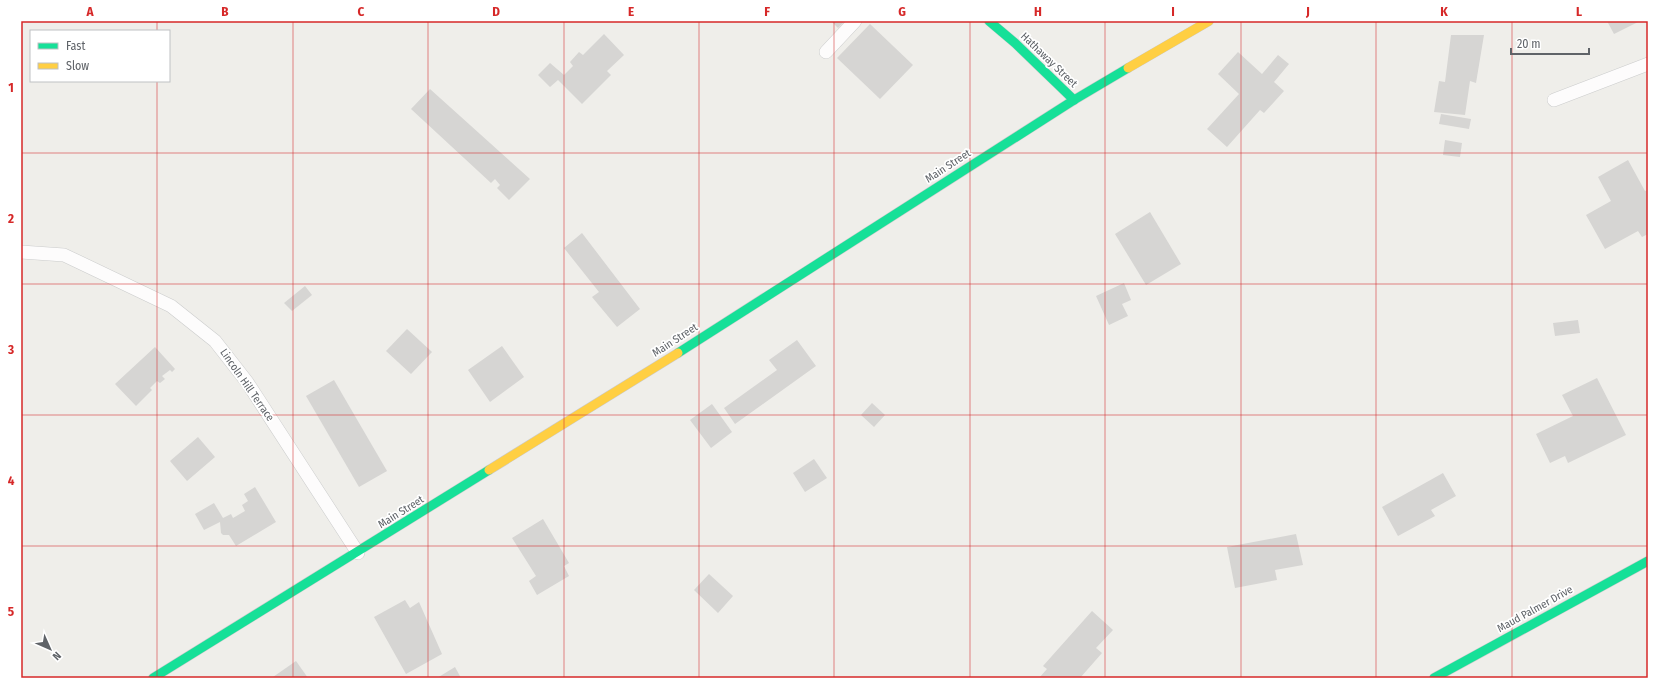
<svg xmlns="http://www.w3.org/2000/svg" width="1669" height="699" viewBox="0 0 1669 699" font-family="'Fira Sans Condensed',sans-serif">
	<style>
		.building { fill: #d6d5d3 }
		.lines { fill: none; stroke-linecap: round; stroke-linejoin: round }
		.lane-casing { stroke: #cbcccc; stroke-width: 14 }
		.fast-casing { stroke: #cacacb; stroke-width: 10 }
		.slow-casing { stroke: #cacacb; stroke-width: 10 }
		.lane { stroke: #fdfcfc; stroke-width: 13 }
		.fast { stroke: #16e098; stroke-width: 9 }
		.slow { stroke: #ffcf43; stroke-width: 9 }
		.grid { fill: none; stroke: #d62828; stroke-width: 1; stroke-opacity: 0.55 }
		.labels { text-anchor: middle; dominant-baseline: central; stroke-width: 3.5; stroke-linejoin: round; paint-order: stroke }
		.street-label { font-size: 11px; fill: #5f6368; stroke: #fff }
		.neatline { fill: none; stroke: #d62828; stroke-width: 1.5 }
		.grid-label { font-size: 13px; text-anchor: middle; font-weight: bold; fill: #d62828 }
	</style>
	<rect width="100%" height="100%" fill="#efeeea"/>
	<g class="building">
		<polygon points="831,21 845,21 838,28"/>
		<polygon points="1607,21 1640,21 1614,34"/>
		<polygon points="870,24 913,65 880,99 837,58"/>
		<polygon points="604,34 624,55 607,71 611,75 582,104 558,80 550,87 538,75 550,63 564,75 573,66 570,62 579,52 583,55"/>
		<polygon points="1451,35 1484,35 1476,83 1470,81 1465,115 1434,112 1439,81 1445,82"/>
		<polygon points="1238,52 1262,74 1278,55 1289,64 1274,82 1284,91 1264,113 1260,110 1227,147 1207,129 1239,94 1218,74"/>
		<polygon points="430,89 530,179 509,200 497,188 500,185 495,179 491,183 411,109"/>
		<polygon points="1441,114 1471,119 1469,129 1439,124"/>
		<polygon points="1445,140 1462,143 1460,157 1443,155"/>
		<polygon points="1628,160 1645,191 1648,190 1648,234 1642,237 1638,231 1605,249 1586,215 1611,201 1598,177"/>
		<polygon points="1150,212 1181,264 1146,285 1115,234"/>
		<polygon points="582,233 640,309 617,327 592,297 599,292 564,248"/>
		<polygon points="1124,283 1131,300 1122,304 1128,316 1109,325 1096,296"/>
		<polygon points="305,286 312,295 292,311 284,303"/>
		<polygon points="1578,320 1580,333 1555,336 1553,323"/>
		<polygon points="407,329 432,352 411,374 386,351"/>
		<polygon points="797,340 816,366 735,424 724,408 777,370 769,360"/>
		<polygon points="502,346 524,377 490,402 468,370"/>
		<polygon points="155,347 175,369 172,372 170,370 162,376 165,379 160,383 157,381 150,388 152,390 136,406 115,384"/>
		<polygon points="1597,378 1626,435 1568,463 1565,456 1550,463 1536,434 1573,416 1562,395"/>
		<polygon points="334,380 387,471 359,487 306,396"/>
		<polygon points="872,403 885,415 874,427 861,415"/>
		<polygon points="712,404 732,432 711,448 690,420"/>
		<polygon points="198,437 215,457 187,481 170,461"/>
		<polygon points="814,459 827,478 805,492 793,473"/>
		<polygon points="1443,473 1456,496 1431,510 1435,516 1398,536 1382,507"/>
		<polygon points="255,487 276,522 236,546 229,535 223,535 221,533 220,522 204,530 195,514 214,503 223,518 231,514 233,518 245,511 242,505 248,501 244,494"/>
		<polygon points="543,519 569,563 564,566 569,576 537,595 529,581 536,576 512,538"/>
		<polygon points="1296,534 1303,565 1275,570 1277,580 1235,588 1227,547"/>
		<polygon points="709,574 733,596 718,613 694,590"/>
		<polygon points="405,600 410,608 419,602 442,654 406,674 374,617"/>
		<polygon points="1092,611 1113,630 1096,648 1102,653 1080,678 1039,678 1047,669 1043,666"/>
		<polygon points="296,661 308,678 273,677"/>
		<polygon points="455,667 461,678 437,678"/>
	</g>
	<g class="lines">
		<g class="lane-casing">
			<g id="lane">
				<polyline points="826,52 855,21"/>
				<polyline points="1554,100 1648,64"/>
				<polyline points="21,252 64,255 171,306 215,341 247,382 358,553"/>
			</g>
		</g>
		<g class="fast-casing">
			<g id="fast">
				<polyline points="989,21 1015,43 1074,100"/>
				<polyline points="678,353 1074,100 1128,68"/>
				<polyline points="153,678 489,470"/>
				<polyline points="1434,678 1648,561"/>
			</g>
		</g>
		<g class="slow-casing">
			<g id="slow">
				<polyline points="1128,68 1209,21"/>
				<polyline points="489,470 678,353"/>
			</g>
		</g>
		<use href="#lane" class="lane"/>
		<use href="#fast" class="fast"/>
		<use href="#slow" class="slow"/>
	</g>
	<path class="grid" d="M 157,21 L 157,31M 293,21 L 293,678M 428,21 L 428,678M 564,21 L 564,678M 699,21 L 699,678M 834,21 L 834,678M 970,21 L 970,678M 1105,21 L 1105,678M 1241,21 L 1241,678M 1376,21 L 1376,678M 1512,21 L 1512,678M 157,81 L 157,678M 21,153 L 1648,153M 21,284 L 1648,284M 21,415 L 1648,415M 21,546 L 1648,546"/>
	<g class="labels">
		<g class="street-label">
			<text transform="translate(1049 60) rotate(44)">Hathaway Street</text>
			<text transform="translate(948 166) rotate(-33)">Main Street</text>
			<text transform="translate(675 340) rotate(-33)">Main Street</text>
			<text transform="translate(247 385) rotate(55)">Lincoln Hill Terrace</text>
			<text transform="translate(401 512) rotate(-32)">Main Street</text>
			<text transform="translate(1535 609) rotate(-29)">Maud Palmer Drive</text>
		</g>
	</g>
	<rect width="1669" height="699" fill="none" stroke="#ffffff" stroke-width="44"/>
	<rect x="30" y="30" width="140" height="52" fill="#ffffff" stroke="#bfc1c3"/>
	<rect x="38" y="43" width="20" height="6" fill="#16e098" stroke="#bfc1c3"/>
	<text x="66" y="50" font-size="12" fill="#5f6368">Fast</text>
	<rect x="38" y="63" width="20" height="6" fill="#ffcf43" stroke="#bfc1c3"/>
	<text x="66" y="70" font-size="12" fill="#5f6368">Slow</text>
	<g transform="translate(50 649) rotate(135)" stroke="#ffffff" stroke-width="3" paint-order="stroke">
	<path d="M0-3L7 15L0 10L-7 15Z" fill="#5f6368"/>
	<text y="-6" font-size="11" font-weight="bold" text-anchor="middle" fill="#5f6368">N</text>
	</g>
	<path d="M1511 48v6h78v-6" fill="none" stroke="#5f6368" stroke-width="2"/>
	<text x="1517" y="48" font-size="12" fill="#5f6368" stroke="#ffffff" stroke-width="3" paint-order="stroke">20 m</text>
	<rect x="22" y="22" width="1625" height="655" class="neatline"/>
	<g class="grid-label">
		<text x="90" y="16">A</text>
		<text x="225" y="16">B</text>
		<text x="361" y="16">C</text>
		<text x="496" y="16">D</text>
		<text x="631" y="16">E</text>
		<text x="767" y="16">F</text>
		<text x="902" y="16">G</text>
		<text x="1038" y="16">H</text>
		<text x="1173" y="16">I</text>
		<text x="1308" y="16">J</text>
		<text x="1444" y="16">K</text>
		<text x="1579" y="16">L</text>
		<text x="11" y="92">1</text>
		<text x="11" y="223">2</text>
		<text x="11" y="354">3</text>
		<text x="11" y="485">4</text>
		<text x="11" y="616">5</text>
	</g>
</svg>
